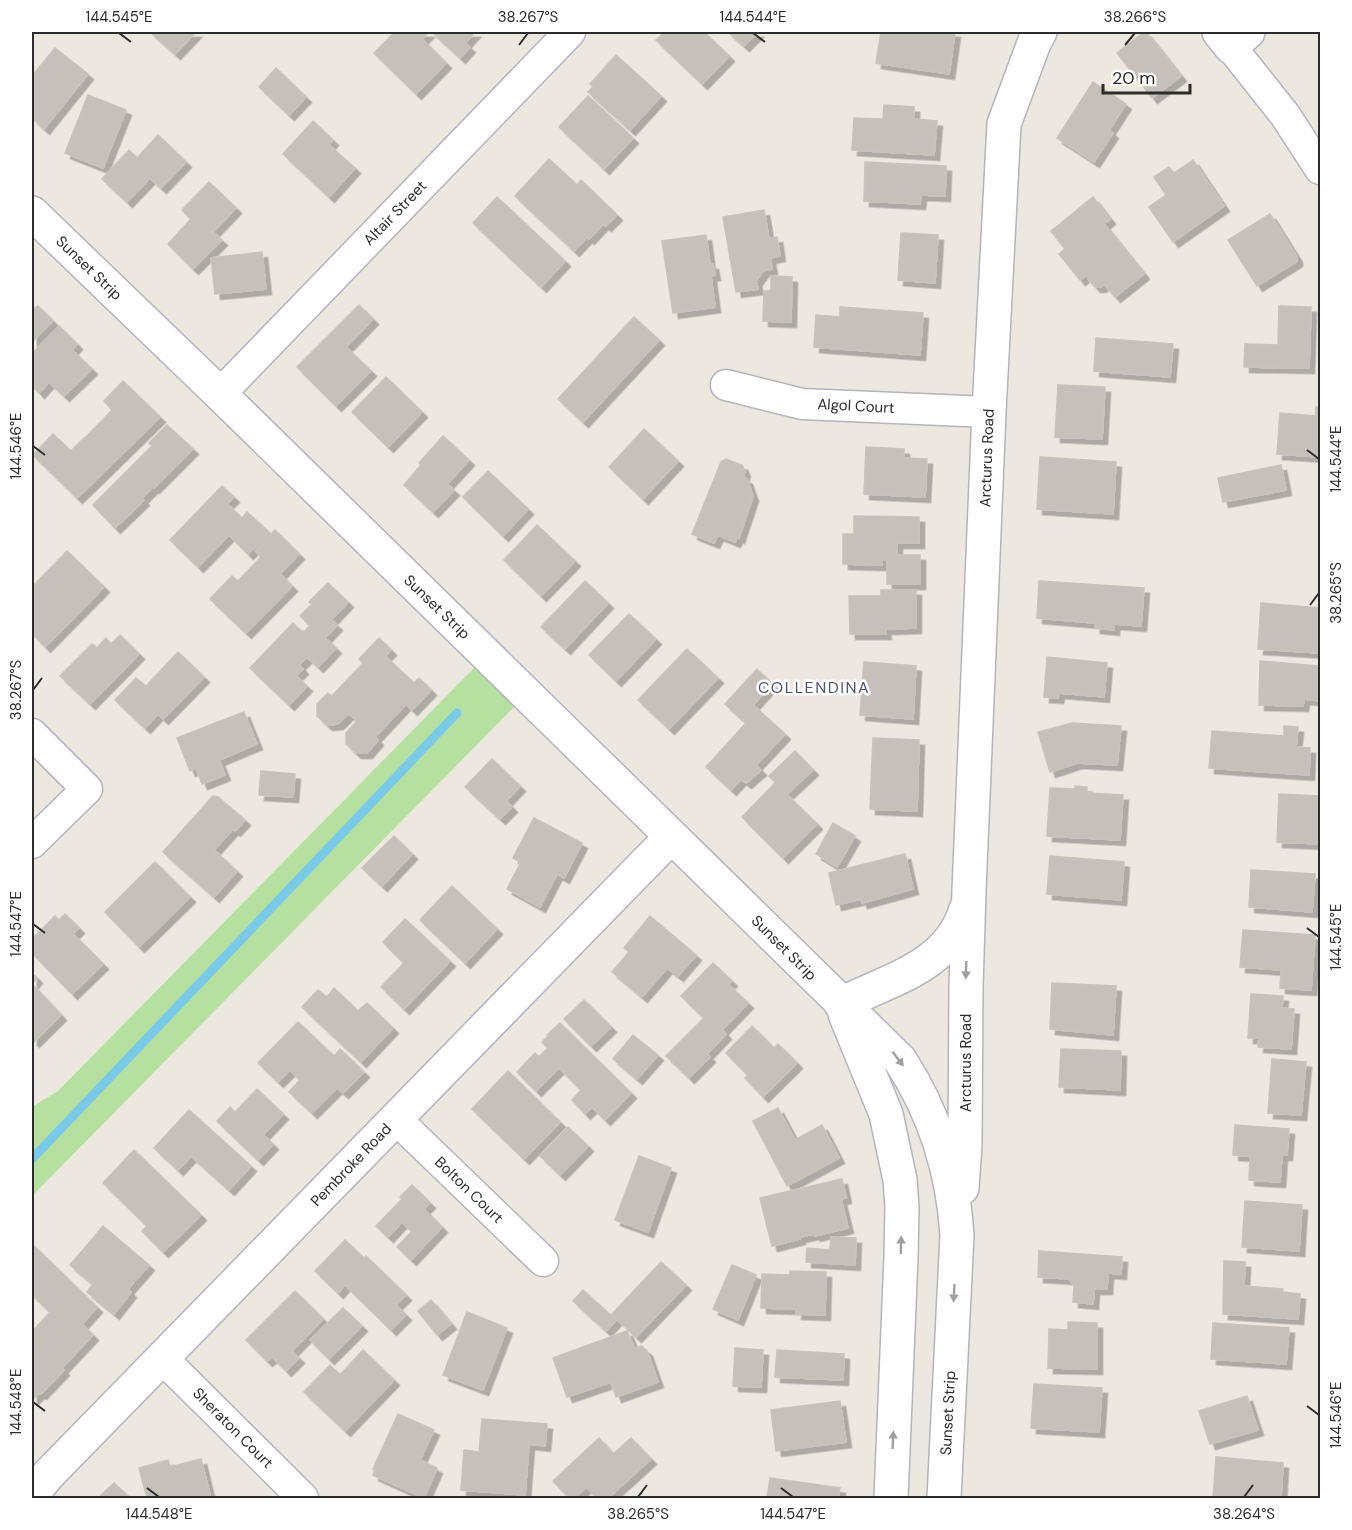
<svg xmlns="http://www.w3.org/2000/svg" width="1352" height="1530" viewBox="0 0 1352 1530" font-family="'DM Sans',sans-serif">
	<style>
		.green { fill: #b5e09f }
		.lines { fill: none; stroke-linecap: round; stroke-linejoin: round }
		.stream { stroke: #78cae8; stroke-width: 9 }
		.building { fill: #c5c1ba; stroke: #c8c2b8; stroke-width: 1.5; filter: url(#shadow) }
		.street-casing { stroke: #b2b5be; stroke-width: 33 }
		.secondary-casing { stroke: #b2b5be; stroke-width: 36 }
		.street { stroke: #fff; stroke-width: 30 }
		.secondary { stroke: #fff; stroke-width: 33 }
		.oneway { fill: #a0a0a0 }
		.ticks { fill: none; stroke: #2c2c2c; stroke-width: 2 }
		.labels { text-anchor: middle; dominant-baseline: central; stroke-width: 5; stroke-linejoin: round; paint-order: stroke }
		.street-label { font-size: 15px; fill: #2c2c2c; stroke: #fff }
		.neighbourhood-label { font-size: 16px; letter-spacing: 1.5px; fill: #4e567a; stroke: #fff }
		.neatline { fill: none; stroke: #2c2c2c; stroke-width: 2 }
		.ticks-label { font-size: 15px; text-anchor: middle; fill: #2c2c2c }
	</style>
	<defs>
		<filter id="shadow"><feDropShadow dx="5.5" dy="5.5" stdDeviation="0" flood-color="#0004"/></filter>
	</defs>
	<rect width="100%" height="100%" fill="#ece7df"/>
	<polygon class="green" points="476,666 517,704 32,1196 32,1107 58,1091"/>
	<g class="lines">
		<polyline class="stream" points="32,1159 457,713"/>
	</g>
	<g class="building">
		<polygon points="150,32 196,32 175,54"/>
		<polygon points="395,32 429,32 422,39 446,63 416,94 374,53"/>
		<polygon points="432,32 475,32 465,43 470,47 460,58"/>
		<polygon points="665,32 704,32 729,56 702,84 656,40"/>
		<polygon points="728,32 758,32 744,46"/>
		<polygon points="881,32 955,32 949,74 876,63"/>
		<polygon points="1144,32 1146,32 1181,76 1152,98 1117,53"/>
		<polygon points="55,48 88,74 44,129 32,118 32,76"/>
		<polygon points="616,55 661,96 630,130 588,92 593,87 590,84"/>
		<polygon points="276,68 306,97 289,115 259,87"/>
		<polygon points="1093,82 1126,104 1109,130 1113,133 1094,162 1057,138"/>
		<polygon points="88,95 126,110 103,168 65,153"/>
		<polygon points="588,96 633,138 604,169 559,127"/>
		<polygon points="884,105 914,107 914,119 937,121 934,155 852,150 854,118 883,119"/>
		<polygon points="313,121 333,140 329,145 355,168 329,197 283,154"/>
		<polygon points="158,135 186,162 161,188 150,178 127,202 102,179 129,150 137,158"/>
		<polygon points="549,159 577,185 581,180 617,215 606,226 603,224 589,239 587,237 574,251 515,196"/>
		<polygon points="1193,160 1224,206 1173,242 1149,207 1166,195 1154,177 1169,167 1174,173"/>
		<polygon points="865,162 946,166 945,196 921,195 920,204 864,201"/>
		<polygon points="209,182 236,208 213,232 222,240 193,269 168,244 191,219 182,210"/>
		<polygon points="497,197 565,261 541,287 473,223"/>
		<polygon points="1093,197 1110,219 1104,224 1144,274 1115,297 1104,284 1101,287 1095,287 1088,279 1088,274 1080,280 1059,254 1065,249 1051,231"/>
		<polygon points="764,210 769,239 777,237 780,256 770,258 772,269 763,271 756,281 758,289 736,292 723,217"/>
		<polygon points="1270,214 1297,257 1297,261 1257,286 1228,240"/>
		<polygon points="901,233 938,235 935,283 898,280"/>
		<polygon points="706,235 710,265 713,264 715,275 711,276 715,307 673,313 662,241"/>
		<polygon points="262,252 266,289 215,294 211,258"/>
		<polygon points="771,276 792,277 791,322 763,321 764,291 771,291"/>
		<polygon points="32,305 35,308 38,306 53,321 32,342"/>
		<polygon points="359,305 373,319 346,347 371,371 336,406 297,367"/>
		<polygon points="1279,306 1311,307 1309,368 1244,367 1245,344 1278,345"/>
		<polygon points="840,307 923,313 920,355 814,347 816,315 840,317"/>
		<polygon points="634,317 659,340 583,422 558,399"/>
		<polygon points="59,326 77,344 72,350 92,369 64,396 49,382 39,393 32,385 32,354"/>
		<polygon points="1096,338 1173,344 1170,377 1094,371"/>
		<polygon points="386,377 422,412 388,447 352,412"/>
		<polygon points="123,381 160,417 112,464 85,438 112,410 104,401"/>
		<polygon points="1058,385 1105,387 1102,439 1055,437"/>
		<polygon points="1316,407 1320,407 1320,457 1277,454 1280,413 1316,416"/>
		<polygon points="167,425 193,449 154,488 153,487 142,498 144,500 115,528 93,505 152,446 149,443"/>
		<polygon points="644,429 678,461 643,499 609,467"/>
		<polygon points="53,434 71,451 84,438 112,464 77,498 33,455"/>
		<polygon points="443,436 469,460 447,484 454,490 433,512 404,485 421,465 419,463"/>
		<polygon points="866,447 904,449 904,458 927,459 925,497 864,494"/>
		<polygon points="1040,457 1116,462 1113,514 1037,509"/>
		<polygon points="726,459 742,465 745,471 743,477 747,479 753,496 739,538 737,537 735,542 718,535 714,543 692,534 721,462"/>
		<polygon points="1281,465 1286,490 1223,502 1218,478"/>
		<polygon points="488,471 528,509 503,536 463,497"/>
		<polygon points="222,486 234,497 227,504 242,518 247,512 269,532 248,554 229,535 198,567 170,540"/>
		<polygon points="854,516 919,517 919,543 897,543 897,555 920,555 920,584 887,584 887,560 882,559 882,565 843,564 843,534 854,534"/>
		<polygon points="537,525 575,561 541,596 504,560"/>
		<polygon points="275,530 299,554 280,574 292,586 246,633 210,599 232,576 238,581 261,557 255,551"/>
		<polygon points="67,551 104,587 45,647 32,633 32,587"/>
		<polygon points="585,581 608,603 565,649 541,627"/>
		<polygon points="1039,581 1144,588 1141,626 1114,624 1114,630 1095,628 1095,623 1037,618"/>
		<polygon points="328,583 348,602 331,620 337,625 325,638 336,648 318,667 307,657 299,665 303,669 296,676 307,686 289,705 250,668 293,623 301,631 305,631 310,625 300,616 312,604 309,602"/>
		<polygon points="881,590 916,590 916,628 885,629 886,634 850,634 849,596 881,596"/>
		<polygon points="1261,603 1320,608 1320,653 1258,649"/>
		<polygon points="629,614 656,639 616,681 589,655"/>
		<polygon points="120,635 139,654 90,704 60,676 92,644 97,648 106,638 111,644"/>
		<polygon points="379,638 391,650 385,656 400,670 354,718 348,714 338,724 327,725 317,716 317,704 328,693 332,696 363,663 359,659"/>
		<polygon points="687,649 718,678 669,729 638,700"/>
		<polygon points="178,652 204,677 163,719 158,714 145,728 115,700 136,678 146,686"/>
		<polygon points="1047,657 1107,663 1104,697 1059,693 1058,698 1044,697"/>
		<polygon points="1260,661 1319,666 1318,678 1320,678 1320,701 1304,699 1303,706 1259,705"/>
		<polygon points="864,662 916,666 913,719 860,715"/>
		<polygon points="757,669 772,684 753,705 785,734 756,765 761,770 746,783 741,779 731,790 706,767 746,723 725,704"/>
		<polygon points="400,670 414,683 419,678 431,690 412,710 406,704 375,737 378,740 367,753 356,753 346,744 346,733 357,721 354,718"/>
		<polygon points="244,712 257,744 219,760 225,775 202,784 196,768 190,771 177,738"/>
		<polygon points="1072,723 1121,726 1117,765 1077,763 1050,772 1038,732"/>
		<polygon points="1284,726 1298,727 1296,747 1310,748 1309,775 1209,768 1212,731 1284,736"/>
		<polygon points="873,738 919,740 917,811 870,809"/>
		<polygon points="795,751 813,770 787,794 769,776"/>
		<polygon points="492,759 520,786 506,801 512,807 500,819 465,787"/>
		<polygon points="261,771 295,774 293,797 259,795"/>
		<polygon points="775,783 817,824 783,858 742,817"/>
		<polygon points="1075,786 1087,787 1087,793 1123,795 1120,840 1047,836 1050,788 1075,789"/>
		<polygon points="1279,794 1320,796 1320,844 1277,842"/>
		<polygon points="213,796 218,797 245,820 235,831 233,829 214,850 237,871 214,897 163,852"/>
		<polygon points="534,818 582,843 564,878 557,874 540,907 507,889 521,862 513,858"/>
		<polygon points="833,823 855,836 837,867 816,854"/>
		<polygon points="394,836 412,854 382,886 362,868"/>
		<polygon points="905,854 913,889 862,903 861,899 836,905 829,873"/>
		<polygon points="1050,856 1124,862 1121,900 1047,894"/>
		<polygon points="155,862 190,897 139,947 105,912"/>
		<polygon points="1251,870 1315,874 1312,912 1249,907"/>
		<polygon points="452,886 497,929 465,963 420,920"/>
		<polygon points="65,914 79,928 73,934 103,964 72,994 32,953 32,939 55,916 59,920"/>
		<polygon points="650,916 696,955 678,976 667,968 642,997 612,972 629,952 624,948"/>
		<polygon points="405,919 450,961 404,1009 381,987 404,963 383,942"/>
		<polygon points="1243,930 1315,935 1311,990 1280,988 1281,970 1240,967"/>
		<polygon points="713,963 732,981 728,984 748,1003 722,1030 726,1034 707,1054 710,1057 689,1078 666,1056 704,1018 681,996"/>
		<polygon points="32,973 37,978 32,984 61,1015 34,1042 32,1040"/>
		<polygon points="1052,983 1116,986 1113,1035 1050,1029"/>
		<polygon points="334,988 358,1011 367,1003 393,1028 361,1062 302,1007 318,990 327,997"/>
		<polygon points="1251,994 1283,996 1282,1008 1294,1009 1291,1049 1258,1047 1259,1038 1248,1038"/>
		<polygon points="584,1000 611,1027 591,1046 564,1019"/>
		<polygon points="298,1022 334,1056 340,1049 364,1072 343,1093 337,1088 312,1113 289,1092 300,1080 290,1070 278,1082 258,1063"/>
		<polygon points="560,1023 631,1093 605,1120 592,1107 585,1114 572,1100 581,1090 559,1068 536,1091 517,1072 535,1053 539,1057 548,1048 542,1042 548,1036 547,1035"/>
		<polygon points="752,1026 774,1048 778,1044 797,1063 763,1097 745,1078 748,1075 726,1053"/>
		<polygon points="633,1035 658,1055 637,1079 613,1059"/>
		<polygon points="1061,1049 1121,1051 1120,1090 1059,1087"/>
		<polygon points="1272,1059 1306,1062 1301,1115 1268,1113"/>
		<polygon points="508,1071 560,1122 524,1159 472,1109"/>
		<polygon points="257,1089 283,1114 263,1135 273,1144 258,1160 217,1121 230,1107 235,1112"/>
		<polygon points="778,1108 795,1140 822,1125 839,1158 787,1186 753,1121"/>
		<polygon points="189,1110 251,1166 229,1190 191,1156 178,1170 154,1148"/>
		<polygon points="1235,1125 1289,1129 1287,1155 1282,1155 1280,1182 1249,1180 1250,1156 1233,1155"/>
		<polygon points="568,1127 588,1146 560,1175 540,1156"/>
		<polygon points="134,1150 201,1215 163,1252 142,1231 147,1226 103,1183"/>
		<polygon points="639,1156 671,1168 648,1232 615,1220"/>
		<polygon points="842,1179 846,1198 841,1199 848,1228 815,1236 814,1234 800,1237 800,1239 772,1246 760,1198"/>
		<polygon points="412,1185 430,1203 424,1209 442,1227 411,1260 397,1247 412,1231 402,1222 388,1237 376,1226 402,1199 400,1197"/>
		<polygon points="1245,1201 1302,1205 1299,1251 1242,1247"/>
		<polygon points="103,1226 149,1265 128,1289 83,1250"/>
		<polygon points="831,1237 856,1238 855,1265 806,1262 807,1248 830,1250"/>
		<polygon points="345,1240 364,1258 366,1256 406,1295 396,1305 406,1315 391,1330 345,1285 338,1293 315,1271"/>
		<polygon points="32,1244 97,1307 82,1324 93,1335 63,1367 32,1337 32,1332 50,1312 32,1295"/>
		<polygon points="82,1251 131,1292 114,1314 87,1292 93,1284 70,1265"/>
		<polygon points="1039,1251 1122,1257 1121,1274 1108,1273 1107,1289 1094,1289 1093,1304 1073,1302 1074,1285 1069,1279 1038,1277"/>
		<polygon points="1224,1261 1245,1262 1244,1286 1283,1289 1282,1292 1300,1294 1298,1319 1223,1314"/>
		<polygon points="661,1262 686,1285 636,1337 612,1314"/>
		<polygon points="732,1265 756,1275 738,1320 713,1309"/>
		<polygon points="790,1271 826,1272 825,1315 796,1314 797,1309 761,1308 762,1274 790,1275"/>
		<polygon points="583,1290 616,1320 606,1331 573,1301"/>
		<polygon points="295,1291 323,1319 292,1351 299,1358 286,1371 272,1357 267,1361 246,1340"/>
		<polygon points="431,1300 451,1324 437,1335 418,1311"/>
		<polygon points="343,1308 362,1326 329,1359 310,1340"/>
		<polygon points="467,1312 507,1328 483,1390 443,1375"/>
		<polygon points="1068,1322 1097,1323 1097,1369 1048,1368 1049,1329 1068,1330"/>
		<polygon points="1213,1323 1289,1328 1286,1364 1211,1359"/>
		<polygon points="627,1331 635,1349 641,1346 647,1351 658,1382 616,1397 611,1382 567,1397 553,1358"/>
		<polygon points="35,1341 64,1370 41,1394 39,1393 32,1400 32,1345"/>
		<polygon points="735,1348 763,1350 761,1387 733,1386"/>
		<polygon points="363,1350 394,1380 345,1431 304,1392 330,1365 340,1375"/>
		<polygon points="777,1350 844,1354 843,1380 775,1377"/>
		<polygon points="1034,1384 1102,1388 1099,1432 1031,1428"/>
		<polygon points="1247,1396 1258,1430 1210,1444 1199,1411"/>
		<polygon points="840,1401 846,1442 776,1451 771,1410"/>
		<polygon points="398,1414 434,1430 420,1460 437,1468 424,1498 373,1475 375,1470 373,1469"/>
		<polygon points="482,1419 547,1424 545,1446 529,1444 525,1495 461,1490 464,1450 479,1452"/>
		<polygon points="599,1438 613,1454 631,1438 651,1459 608,1498 597,1498 586,1487 574,1498 569,1498 553,1481"/>
		<polygon points="1216,1457 1283,1463 1281,1498 1213,1498"/>
		<polygon points="201,1459 210,1495 196,1498 147,1498 139,1468 168,1460 170,1467"/>
		<polygon points="770,1478 840,1488 838,1498 767,1498"/>
		<polygon points="114,1483 130,1498 98,1498"/>
	</g>
	<g class="lines">
		<g class="street-casing">
			<g id="street">
				<polyline points="1231,47 1285,115 1320,169"/>
				<polyline points="726,385 802,404 989,412"/>
				<polyline points="220,394 570,32"/>
				<polyline points="32,734 87,789 32,843"/>
				<polyline points="396,1119 543,1261"/>
				<polyline points="162,1358 303,1498"/>
			</g>
		</g>
		<g class="secondary-casing">
			<g id="secondary">
				<polyline points="1219,32 1231,47 1248,32"/>
				<path d="M 32,213 L 220,394 L 900,1060 C 934,1112 953,1172 957,1235 L 944,1498"/>
				<path d="M 841,1004 C 888,980 949,967 966,909"/>
				<polyline points="845,1014 886,1114 900,1180 902,1207 901,1257 891,1498"/>
				<polyline points="962,1188 965,1145 966,987 969,891 989,412 1004,124 1034,43 1040,32"/>
				<polyline points="32,1495 47,1476 671,837"/>
			</g>
		</g>
		<use href="#street" class="street"/>
		<use href="#secondary" class="secondary"/>
	</g>
	<defs><path id="oneway-solid" d="M-6-.8H1V-3.2L6.5 0L1 3.2V.8H-6Z" transform="scale(1.5)"/></defs>
	<g class="oneway">
		<use href="#oneway-solid" transform="translate(966 970) rotate(92)"/>
		<use href="#oneway-solid" transform="translate(898 1059) rotate(53)"/>
		<use href="#oneway-solid" transform="translate(901 1245) rotate(-89)"/>
		<use href="#oneway-solid" transform="translate(954 1293) rotate(93)"/>
		<use href="#oneway-solid" transform="translate(893 1440) rotate(-87)"/>
	</g>
	<path class="ticks" d="M 119,33 L 131,42M 753,33 L 765,42M 519,45 L 528,33M 1125,45 L 1135,33M 33,446 L 45,455M 1307,450 L 1319,459M 1310,605 L 1319,593M 33,690 L 42,678M 33,924 L 45,933M 1307,928 L 1319,937M 33,1402 L 45,1411M 1307,1406 L 1319,1415M 147,1488 L 159,1497M 781,1488 L 793,1497M 638,1497 L 647,1485M 1244,1497 L 1253,1485"/>
	<g class="labels">
		<g class="street-label">
			<text transform="translate(395 213) rotate(-46)">Altair Street</text>
			<text transform="translate(89 268) rotate(44)">Sunset Strip</text>
			<text transform="translate(856 406) rotate(3)">Algol Court</text>
			<text transform="translate(987 458) rotate(-88)">Arcturus Road</text>
			<text transform="translate(437 607) rotate(44)">Sunset Strip</text>
			<text transform="translate(784 948) rotate(45)">Sunset Strip</text>
			<text transform="translate(966 1063) rotate(-90)">Arcturus Road</text>
			<text transform="translate(351 1165) rotate(-46)">Pembroke Road</text>
			<text transform="translate(469 1190) rotate(44)">Bolton Court</text>
			<text transform="translate(948 1413) rotate(-87)">Sunset Strip</text>
			<text transform="translate(233 1428) rotate(45)">Sheraton Court</text>
		</g>
		<g class="neighbourhood-label">
			<text x="814" y="687">COLLENDINA</text>
		</g>
	</g>
	<rect width="1352" height="1530" fill="none" stroke="#ffffff" stroke-width="66"/>
	<path d="M1103 84v9h87v-9" fill="none" stroke="#2c2c2c" stroke-width="3"/>
	<text x="1112" y="84" font-size="18" fill="#2c2c2c" stroke="#ffffff" stroke-width="4.5" paint-order="stroke">20 m</text>
	<rect x="33" y="33" width="1286" height="1464" class="neatline"/>
	<g class="ticks-label">
		<text x="119" y="22">144.545°E</text>
		<text x="528" y="22">38.267°S</text>
		<text x="753" y="22">144.544°E</text>
		<text x="1135" y="22">38.266°S</text>
		<text transform="translate(16 446) rotate(-90)" y="5">144.546°E</text>
		<text transform="translate(1336 459) rotate(-90)" y="5">144.544°E</text>
		<text transform="translate(1336 593) rotate(-90)" y="5">38.265°S</text>
		<text transform="translate(16 690) rotate(-90)" y="5">38.267°S</text>
		<text transform="translate(16 924) rotate(-90)" y="5">144.547°E</text>
		<text transform="translate(1336 937) rotate(-90)" y="5">144.545°E</text>
		<text transform="translate(16 1402) rotate(-90)" y="5">144.548°E</text>
		<text transform="translate(1336 1415) rotate(-90)" y="5">144.546°E</text>
		<text x="159" y="1519">144.548°E</text>
		<text x="638" y="1519">38.265°S</text>
		<text x="793" y="1519">144.547°E</text>
		<text x="1244" y="1519">38.264°S</text>
	</g>
</svg>
